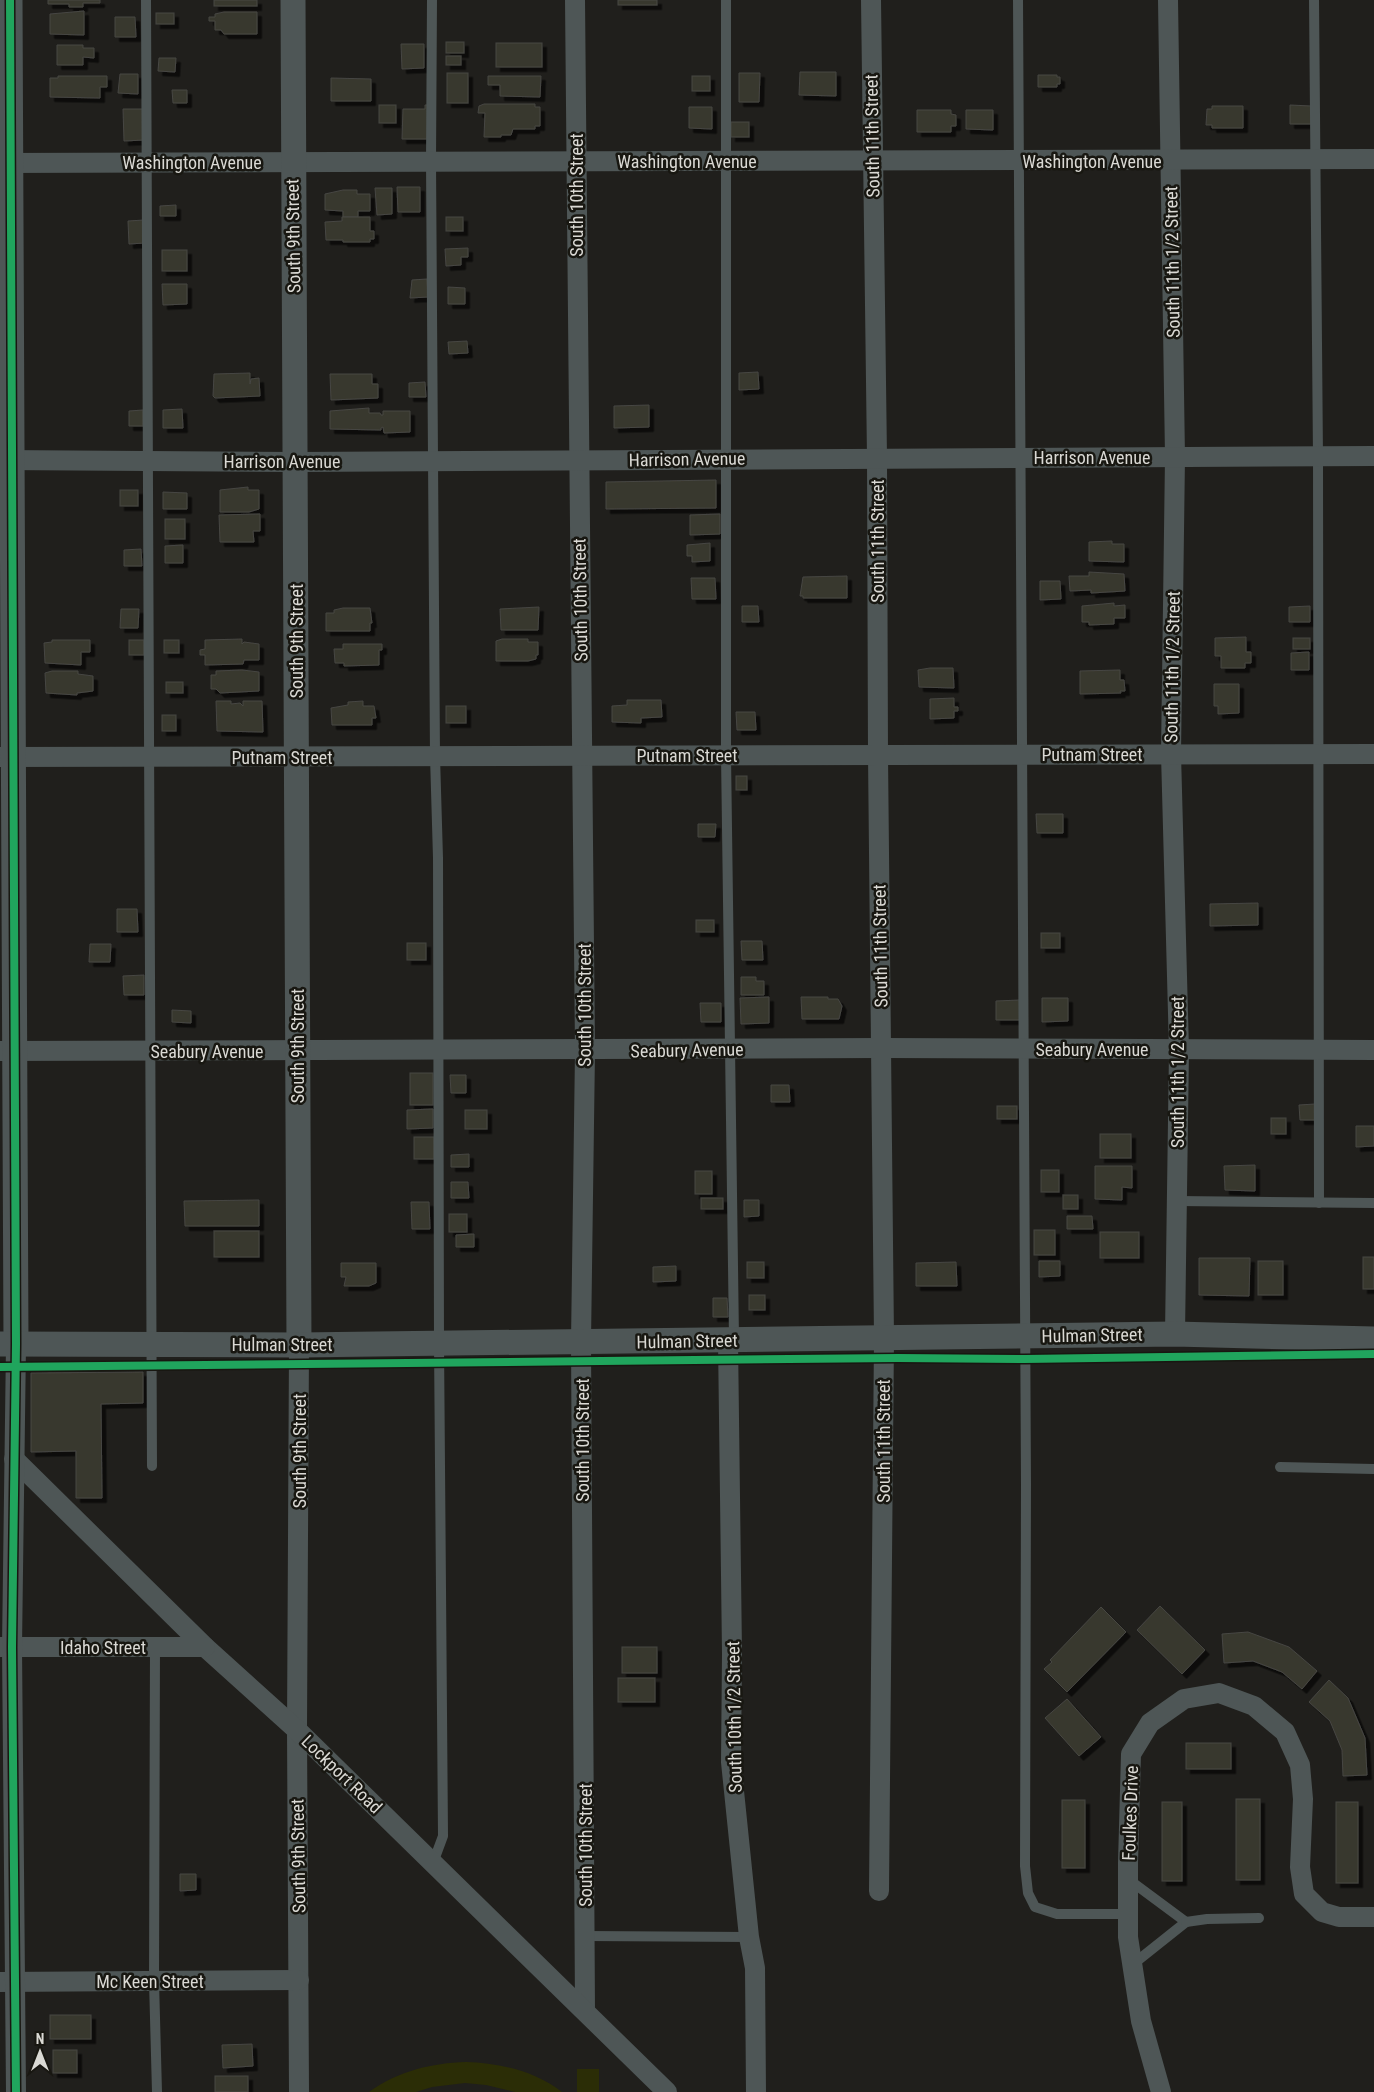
<svg xmlns="http://www.w3.org/2000/svg" width="1374" height="2092" viewBox="0 0 1374 2092" font-family="'Roboto Condensed',sans-serif">
	<style>
		.green { fill: #2b2d06 }
		.building { fill: #39382d; stroke: #464643; filter: url(#shadow) }
		.lines { fill: none; stroke-linecap: round; stroke-linejoin: round }
		.service { stroke: #4e5656; stroke-width: 10 }
		.minor { stroke: #4e5656; stroke-width: 20 }
		.tertiary { stroke: #4e5656; stroke-width: 25 }
		.cycleway-casing { stroke: #181711; stroke-width: 11 }
		.cycleway { stroke: #20a55d; stroke-width: 8 }
		.labels { text-anchor: middle; dominant-baseline: central; stroke-width: 5; stroke-linejoin: round; paint-order: stroke }
		.street-label { font-size: 18px; fill: #dad9d4; stroke: #181711 }
	</style>
	<defs>
		<filter id="shadow"><feDropShadow dx="4.5" dy="4.5" stdDeviation="0" flood-color="#0009"/></filter>
	</defs>
	<rect width="100%" height="100%" fill="#201f1c"/>
	<g class="green">
		<path d="M 466,2062 C 500,2063 535,2071 562,2092 L 515,2092 L 486,2085 L 465,2083 L 432,2087 L 416,2092 L 369,2092 C 398,2071 432,2063 466,2062 Z"/>
		<rect x="577" y="2069" width="22" height="23"/>
	</g>
	<g class="building">
		<polygon points="48,0 100,0 100,3 83,3 83,7 69,7 69,4 48,4"/>
		<rect x="214" y="0" width="43" height="6"/>
		<rect x="618" y="0" width="39" height="5"/>
		<polygon points="84,11 84,35 50,34 50,14"/>
		<polygon points="224,12 257,12 257,34 224,34 221,30 215,30 215,21 209,21 209,17 215,17 215,14"/>
		<rect x="156" y="13" width="18" height="11"/>
		<polygon points="115,17 135,17 136,37 115,37"/>
		<rect x="446" y="42" width="18" height="11"/>
		<rect x="496" y="43" width="46" height="24"/>
		<polygon points="401,44 424,44 424,68 402,69"/>
		<polygon points="57,45 83,45 83,48 94,48 94,58 83,57 83,65 57,65"/>
		<rect x="446" y="56" width="15" height="9"/>
		<polygon points="159,58 176,58 175,72 158,71"/>
		<polygon points="800,72 836,72 836,96 799,95"/>
		<rect x="447" y="73" width="21" height="30"/>
		<polygon points="739,73 760,73 759,102 739,102"/>
		<polygon points="120,74 138,74 138,94 118,93"/>
		<polygon points="1038,75 1057,75 1057,77 1060,77 1060,84 1057,84 1057,87 1038,87"/>
		<polygon points="58,76 107,76 107,87 100,87 100,98 50,97 50,78 58,78"/>
		<polygon points="488,76 541,76 540,97 500,96 500,85 488,85"/>
		<rect x="692" y="76" width="18" height="15"/>
		<polygon points="331,78 371,79 371,101 331,101"/>
		<polygon points="172,90 187,90 187,103 173,103"/>
		<polygon points="484,104 535,104 535,107 540,107 540,126 535,126 535,129 513,129 511,135 501,135 501,137 484,137 485,113 478,113 479,106"/>
		<rect x="379" y="105" width="17" height="18"/>
		<polygon points="425,105 430,105 430,139 402,139 403,109 425,109"/>
		<polygon points="1290,105 1311,106 1311,124 1290,124"/>
		<polygon points="1212,106 1243,106 1243,128 1212,128 1212,125 1206,125 1207,109 1212,109"/>
		<polygon points="689,107 712,107 712,129 689,128"/>
		<polygon points="123,109 143,109 144,140 124,141"/>
		<polygon points="917,110 951,110 951,114 956,115 956,126 951,126 951,132 917,132"/>
		<polygon points="966,110 993,110 993,130 966,129"/>
		<rect x="731" y="122" width="18" height="15"/>
		<polygon points="397,187 420,187 420,212 398,212"/>
		<polygon points="375,188 392,188 392,214 377,215"/>
		<polygon points="343,190 357,190 357,194 370,194 370,211 358,211 358,217 343,217 343,211 325,210 325,194"/>
		<polygon points="176,205 176,216 160,216 160,206"/>
		<polygon points="342,217 370,217 370,231 374,231 374,239 370,239 370,242 343,242 343,240 326,240 325,222 342,221"/>
		<rect x="446" y="217" width="17" height="14"/>
		<polygon points="144,220 145,243 129,244 128,221"/>
		<polygon points="468,248 468,257 461,257 461,265 446,266 445,249"/>
		<rect x="162" y="250" width="25" height="21"/>
		<polygon points="427,279 428,297 410,298 412,280"/>
		<polygon points="162,284 187,284 187,304 163,305"/>
		<polygon points="448,287 465,288 465,304 448,304"/>
		<polygon points="467,341 468,353 449,354 448,342"/>
		<polygon points="758,372 759,389 739,390 739,373"/>
		<polygon points="250,373 250,384 251,379 259,378 260,396 215,398 213,396 214,374"/>
		<polygon points="330,374 372,374 372,384 378,384 378,398 331,400"/>
		<polygon points="425,382 426,397 409,397 409,383"/>
		<polygon points="649,405 649,427 614,428 614,406"/>
		<polygon points="369,408 369,413 380,413 381,415 383,415 383,411 410,411 410,432 384,433 383,427 381,428 381,430 330,429 330,411"/>
		<polygon points="182,409 183,428 163,428 163,410"/>
		<polygon points="143,410 143,426 129,426 129,411"/>
		<polygon points="716,480 716,508 606,509 606,482"/>
		<polygon points="248,487 248,490 259,490 259,509 249,512 220,512 220,490"/>
		<rect x="120" y="490" width="18" height="16"/>
		<polygon points="163,492 187,493 187,509 163,509"/>
		<polygon points="260,514 260,531 253,531 254,542 220,542 219,515"/>
		<polygon points="720,514 720,534 690,535 690,515"/>
		<rect x="165" y="519" width="20" height="20"/>
		<polygon points="1112,541 1112,544 1124,544 1124,562 1089,561 1089,542"/>
		<polygon points="710,543 710,561 692,562 692,556 687,556 687,545"/>
		<polygon points="183,545 183,563 165,563 165,546"/>
		<polygon points="141,549 142,566 124,566 124,550"/>
		<polygon points="1089,572 1124,574 1125,591 1091,593 1091,590 1070,591 1069,576 1089,576"/>
		<polygon points="847,576 847,598 803,598 803,596 800,596 803,577"/>
		<polygon points="691,578 715,578 716,599 692,599"/>
		<polygon points="1040,581 1060,581 1061,599 1040,600"/>
		<polygon points="1114,603 1114,606 1125,605 1125,618 1114,618 1114,624 1089,625 1089,622 1082,622 1082,606"/>
		<polygon points="742,606 758,606 759,622 742,622"/>
		<polygon points="1310,606 1310,622 1289,622 1289,607"/>
		<polygon points="539,607 538,630 501,630 500,609"/>
		<polygon points="343,608 370,608 372,623 370,623 370,631 326,631 326,613 334,613 334,610"/>
		<polygon points="121,609 139,609 138,628 120,628"/>
		<polygon points="1246,637 1246,652 1251,652 1251,663 1245,663 1245,668 1221,668 1221,656 1215,656 1215,638"/>
		<rect x="1293" y="638" width="17" height="11"/>
		<polygon points="242,639 242,644 244,642 259,644 259,660 244,660 243,664 205,665 205,655 200,655 200,650 205,649 205,640"/>
		<polygon points="502,639 528,639 528,642 538,642 538,655 536,655 536,659 528,661 496,661 496,641"/>
		<polygon points="52,640 90,640 90,652 81,652 81,665 45,663 44,643 52,642"/>
		<rect x="129" y="640" width="15" height="15"/>
		<rect x="164" y="640" width="15" height="13"/>
		<polygon points="343,644 382,644 382,650 379,650 379,665 344,666 344,663 335,663 334,649 343,649"/>
		<polygon points="1309,652 1309,670 1291,670 1291,653"/>
		<polygon points="930,668 953,668 954,688 919,687 918,670"/>
		<polygon points="242,670 259,672 259,691 220,693 216,689 211,689 211,675 216,675 216,671"/>
		<polygon points="1120,670 1120,680 1124,680 1125,691 1120,691 1121,693 1080,694 1080,671"/>
		<polygon points="52,671 78,671 78,674 93,676 93,691 77,693 77,695 46,693 45,673"/>
		<rect x="166" y="682" width="17" height="11"/>
		<polygon points="1214,684 1239,684 1239,713 1218,714 1218,706 1214,706"/>
		<polygon points="954,698 954,707 958,707 958,711 954,711 954,718 930,719 930,699"/>
		<polygon points="627,700 661,700 662,717 641,718 641,723 612,722 612,706 627,705"/>
		<polygon points="216,701 231,701 231,704 240,703 243,706 243,701 262,701 263,732 217,731"/>
		<polygon points="363,701 363,706 374,706 376,718 372,718 372,725 332,725 331,708 348,705 348,702"/>
		<rect x="446" y="706" width="20" height="17"/>
		<polygon points="736,712 755,712 756,730 737,730"/>
		<rect x="162" y="715" width="14" height="16"/>
		<rect x="736" y="776" width="11" height="14"/>
		<polygon points="1036,814 1063,814 1063,833 1037,833"/>
		<polygon points="698,824 716,824 715,837 698,837"/>
		<polygon points="1258,903 1258,925 1210,926 1210,904"/>
		<polygon points="117,909 137,909 138,932 117,932"/>
		<rect x="696" y="920" width="18" height="12"/>
		<rect x="1041" y="933" width="19" height="15"/>
		<polygon points="741,941 762,941 763,960 742,960"/>
		<rect x="407" y="943" width="19" height="17"/>
		<polygon points="90,944 111,944 110,962 89,962"/>
		<polygon points="144,975 144,995 124,995 123,976"/>
		<polygon points="741,977 756,977 756,981 764,981 764,995 741,995"/>
		<polygon points="769,997 769,1023 741,1024 740,998"/>
		<polygon points="801,997 828,997 828,999 838,999 842,1006 839,1019 802,1019"/>
		<polygon points="1042,998 1068,998 1068,1021 1042,1022"/>
		<polygon points="1020,1000 1021,1020 996,1020 996,1001"/>
		<polygon points="700,1003 721,1003 721,1022 701,1022"/>
		<polygon points="172,1010 191,1011 191,1023 172,1022"/>
		<rect x="410" y="1073" width="23" height="32"/>
		<polygon points="450,1075 466,1075 466,1093 451,1093"/>
		<polygon points="771,1085 789,1085 790,1102 771,1102"/>
		<polygon points="1315,1104 1315,1120 1300,1120 1299,1105"/>
		<rect x="997" y="1106" width="20" height="13"/>
		<polygon points="433,1109 433,1128 407,1129 407,1110"/>
		<rect x="465" y="1110" width="22" height="19"/>
		<rect x="1271" y="1118" width="15" height="16"/>
		<polygon points="1356,1126 1374,1126 1374,1146 1356,1147"/>
		<rect x="1100" y="1134" width="31" height="24"/>
		<rect x="414" y="1137" width="20" height="22"/>
		<polygon points="469,1154 469,1167 451,1167 451,1155"/>
		<polygon points="1255,1165 1255,1191 1225,1190 1224,1166"/>
		<polygon points="1095,1166 1132,1166 1132,1188 1122,1187 1122,1200 1095,1199"/>
		<rect x="1041" y="1170" width="18" height="22"/>
		<rect x="695" y="1171" width="17" height="23"/>
		<polygon points="451,1182 468,1182 469,1198 451,1198"/>
		<rect x="1063" y="1195" width="15" height="14"/>
		<rect x="701" y="1198" width="22" height="11"/>
		<polygon points="259,1200 259,1226 185,1226 184,1201"/>
		<polygon points="744,1200 759,1200 759,1216 744,1217"/>
		<polygon points="411,1202 429,1202 430,1229 412,1229"/>
		<rect x="449" y="1214" width="18" height="18"/>
		<polygon points="1067,1216 1092,1216 1093,1229 1067,1229"/>
		<rect x="1034" y="1230" width="21" height="25"/>
		<rect x="214" y="1231" width="45" height="26"/>
		<rect x="1100" y="1232" width="39" height="26"/>
		<polygon points="474,1234 474,1247 456,1247 456,1235"/>
		<rect x="1363" y="1257" width="11" height="32"/>
		<polygon points="1199,1258 1250,1258 1249,1296 1199,1295"/>
		<polygon points="1039,1261 1060,1261 1060,1276 1039,1277"/>
		<rect x="1258" y="1261" width="25" height="34"/>
		<rect x="747" y="1262" width="17" height="16"/>
		<polygon points="956,1262 957,1286 916,1286 916,1263"/>
		<polygon points="341,1263 376,1263 376,1283 369,1286 344,1286 346,1277 341,1277"/>
		<polygon points="676,1266 676,1281 653,1282 653,1267"/>
		<rect x="749" y="1295" width="16" height="15"/>
		<polygon points="713,1298 727,1298 728,1317 713,1317"/>
		<polygon points="143,1372 143,1403 101,1404 102,1498 76,1498 76,1451 31,1452 31,1373"/>
		<polygon points="1160,1606 1205,1650 1182,1674 1137,1630"/>
		<polygon points="1101,1607 1126,1632 1067,1692 1044,1669 1052,1662 1050,1660"/>
		<polygon points="1248,1632 1289,1647 1317,1671 1302,1689 1282,1672 1253,1661 1224,1663 1222,1634"/>
		<rect x="622" y="1647" width="35" height="26"/>
		<rect x="618" y="1678" width="37" height="24"/>
		<polygon points="1329,1680 1348,1698 1365,1738 1367,1775 1343,1776 1342,1750 1330,1721 1309,1702"/>
		<polygon points="1067,1699 1101,1737 1079,1756 1045,1718"/>
		<rect x="1186" y="1743" width="45" height="26"/>
		<rect x="1236" y="1799" width="24" height="81"/>
		<rect x="1062" y="1800" width="23" height="68"/>
		<rect x="1162" y="1802" width="20" height="79"/>
		<rect x="1336" y="1802" width="22" height="81"/>
		<polygon points="180,1874 196,1874 196,1890 180,1891"/>
		<rect x="50" y="2015" width="41" height="24"/>
		<polygon points="252,2044 253,2066 223,2068 222,2045"/>
		<rect x="53" y="2050" width="24" height="23"/>
		<rect x="215" y="2076" width="33" height="16"/>
	</g>
	<g class="lines">
		<g class="service">
			<polyline points="146,0 152,1466"/>
			<polyline points="432,0 431,161 435,756 438,858 439,1343 443,1836 433,1863"/>
			<polyline points="726,0 726,755 734,1339"/>
			<polyline points="1018,0 1026,1483 1025,1866 1028,1893 1035,1907 1057,1914 1128,1914"/>
			<polyline points="1314,0 1318,457 1319,1203"/>
			<polyline points="1177,1201 1374,1203"/>
			<polyline points="1280,1467 1374,1469"/>
			<polyline points="155,1647 154,1981 157,2092"/>
			<polyline points="1128,1879 1186,1922 1132,1965"/>
			<polyline points="1186,1922 1207,1919 1259,1918"/>
			<polyline points="585,1936 749,1937"/>
		</g>
		<g class="minor">
			<polyline points="575,0 585,1051 581,1342 585,2010"/>
			<polyline points="871,0 877,457 878,755 884,1338 879,1891"/>
			<polyline points="1168,0 1175,457 1171,754 1179,1050 1175,1334"/>
			<polyline points="0,163 1374,159"/>
			<polyline points="0,460 296,462 1374,456"/>
			<polyline points="0,757 1374,754"/>
			<polyline points="0,1051 882,1048 1374,1050"/>
			<polyline points="728,1340 732,1653 731,1762 749,1937 755,1968 756,2092"/>
			<polyline points="299,1345 297,1730 299,2092"/>
			<polyline points="14,1459 205,1647 297,1730 667,2092"/>
			<polyline points="0,1647 205,1647"/>
			<polyline points="0,1982 299,1980"/>
			<polyline points="16,2092 12,1647 16,1344"/>
			<polyline points="1161,2092 1141,2021 1128,1937 1128,1863 1131,1754 1150,1723 1184,1699 1219,1693 1254,1706 1285,1732 1300,1765 1303,1799 1300,1867 1304,1894 1322,1912 1339,1917 1374,1917"/>
		</g>
		<g class="tertiary">
			<polyline points="10,0 16,1344"/>
			<polyline points="293,0 299,1345"/>
			<polyline points="0,1344 299,1345 1175,1334 1374,1339"/>
		</g>
		<g class="cycleway-casing">
			<g id="cycleway">
				<polyline points="10,0 16,1344 12,1647 16,2092"/>
				<polyline points="0,1367 898,1358 1025,1359 1374,1354"/>
			</g>
		</g>
		<use href="#cycleway" class="cycleway"/>
	</g>
	<g class="labels">
		<g class="street-label">
			<text transform="translate(872 136) rotate(-91)">South 11th Street</text>
			<text x="687" y="161">Washington Avenue</text>
			<text x="1092" y="161">Washington Avenue</text>
			<text x="192" y="162">Washington Avenue</text>
			<text transform="translate(576 195) rotate(-90)">South 10th Street</text>
			<text transform="translate(293 236) rotate(-91)">South 9th Street</text>
			<text transform="translate(1172 262) rotate(-91)">South 11th 1/2 Street</text>
			<text x="1092" y="457">Harrison Avenue</text>
			<text transform="translate(687 459) rotate(-1)">Harrison Avenue</text>
			<text x="282" y="461">Harrison Avenue</text>
			<text transform="translate(877 541) rotate(-90)">South 11th Street</text>
			<text transform="translate(580 600) rotate(-91)">South 10th Street</text>
			<text transform="translate(296 641) rotate(-90)">South 9th Street</text>
			<text transform="translate(1172 667) rotate(-89)">South 11th 1/2 Street</text>
			<text x="1092" y="754">Putnam Street</text>
			<text x="687" y="755">Putnam Street</text>
			<text x="282" y="757">Putnam Street</text>
			<text transform="translate(880 946) rotate(-91)">South 11th Street</text>
			<text transform="translate(584 1005) rotate(-90)">South 10th Street</text>
			<text transform="translate(297 1046) rotate(-90)">South 9th Street</text>
			<text x="1092" y="1049">Seabury Avenue</text>
			<text transform="translate(687 1050) rotate(-1)">Seabury Avenue</text>
			<text x="207" y="1051">Seabury Avenue</text>
			<text transform="translate(1177 1072) rotate(-90)">South 11th 1/2 Street</text>
			<text transform="translate(1092 1335) rotate(-1)">Hulman Street</text>
			<text transform="translate(687 1341) rotate(-1)">Hulman Street</text>
			<text x="282" y="1344">Hulman Street</text>
			<text transform="translate(582 1440) rotate(-90)">South 10th Street</text>
			<text transform="translate(883 1441) rotate(-90)">South 11th Street</text>
			<text transform="translate(299 1451) rotate(-90)">South 9th Street</text>
			<text x="103" y="1647">Idaho Street</text>
			<text transform="translate(734 1717) rotate(-91)">South 10th 1/2 Street</text>
			<text transform="translate(342 1774) rotate(44)">Lockport Road</text>
			<text transform="translate(1130 1813) rotate(-88)">Foulkes Drive</text>
			<text transform="translate(585 1845) rotate(-90)">South 10th Street</text>
			<text transform="translate(298 1856) rotate(-91)">South 9th Street</text>
			<text x="150" y="1981">Mc Keen Street</text>
		</g>
	</g>
	<g transform="translate(40 2052)" stroke="#181711" stroke-width="4" paint-order="stroke">
	<path d="M0-4L9 19L0 12L-9 19Z" fill="#dad9d4"/>
	<text y="-8" font-size="14" font-weight="bold" text-anchor="middle" fill="#dad9d4">N</text>
	</g>
</svg>
